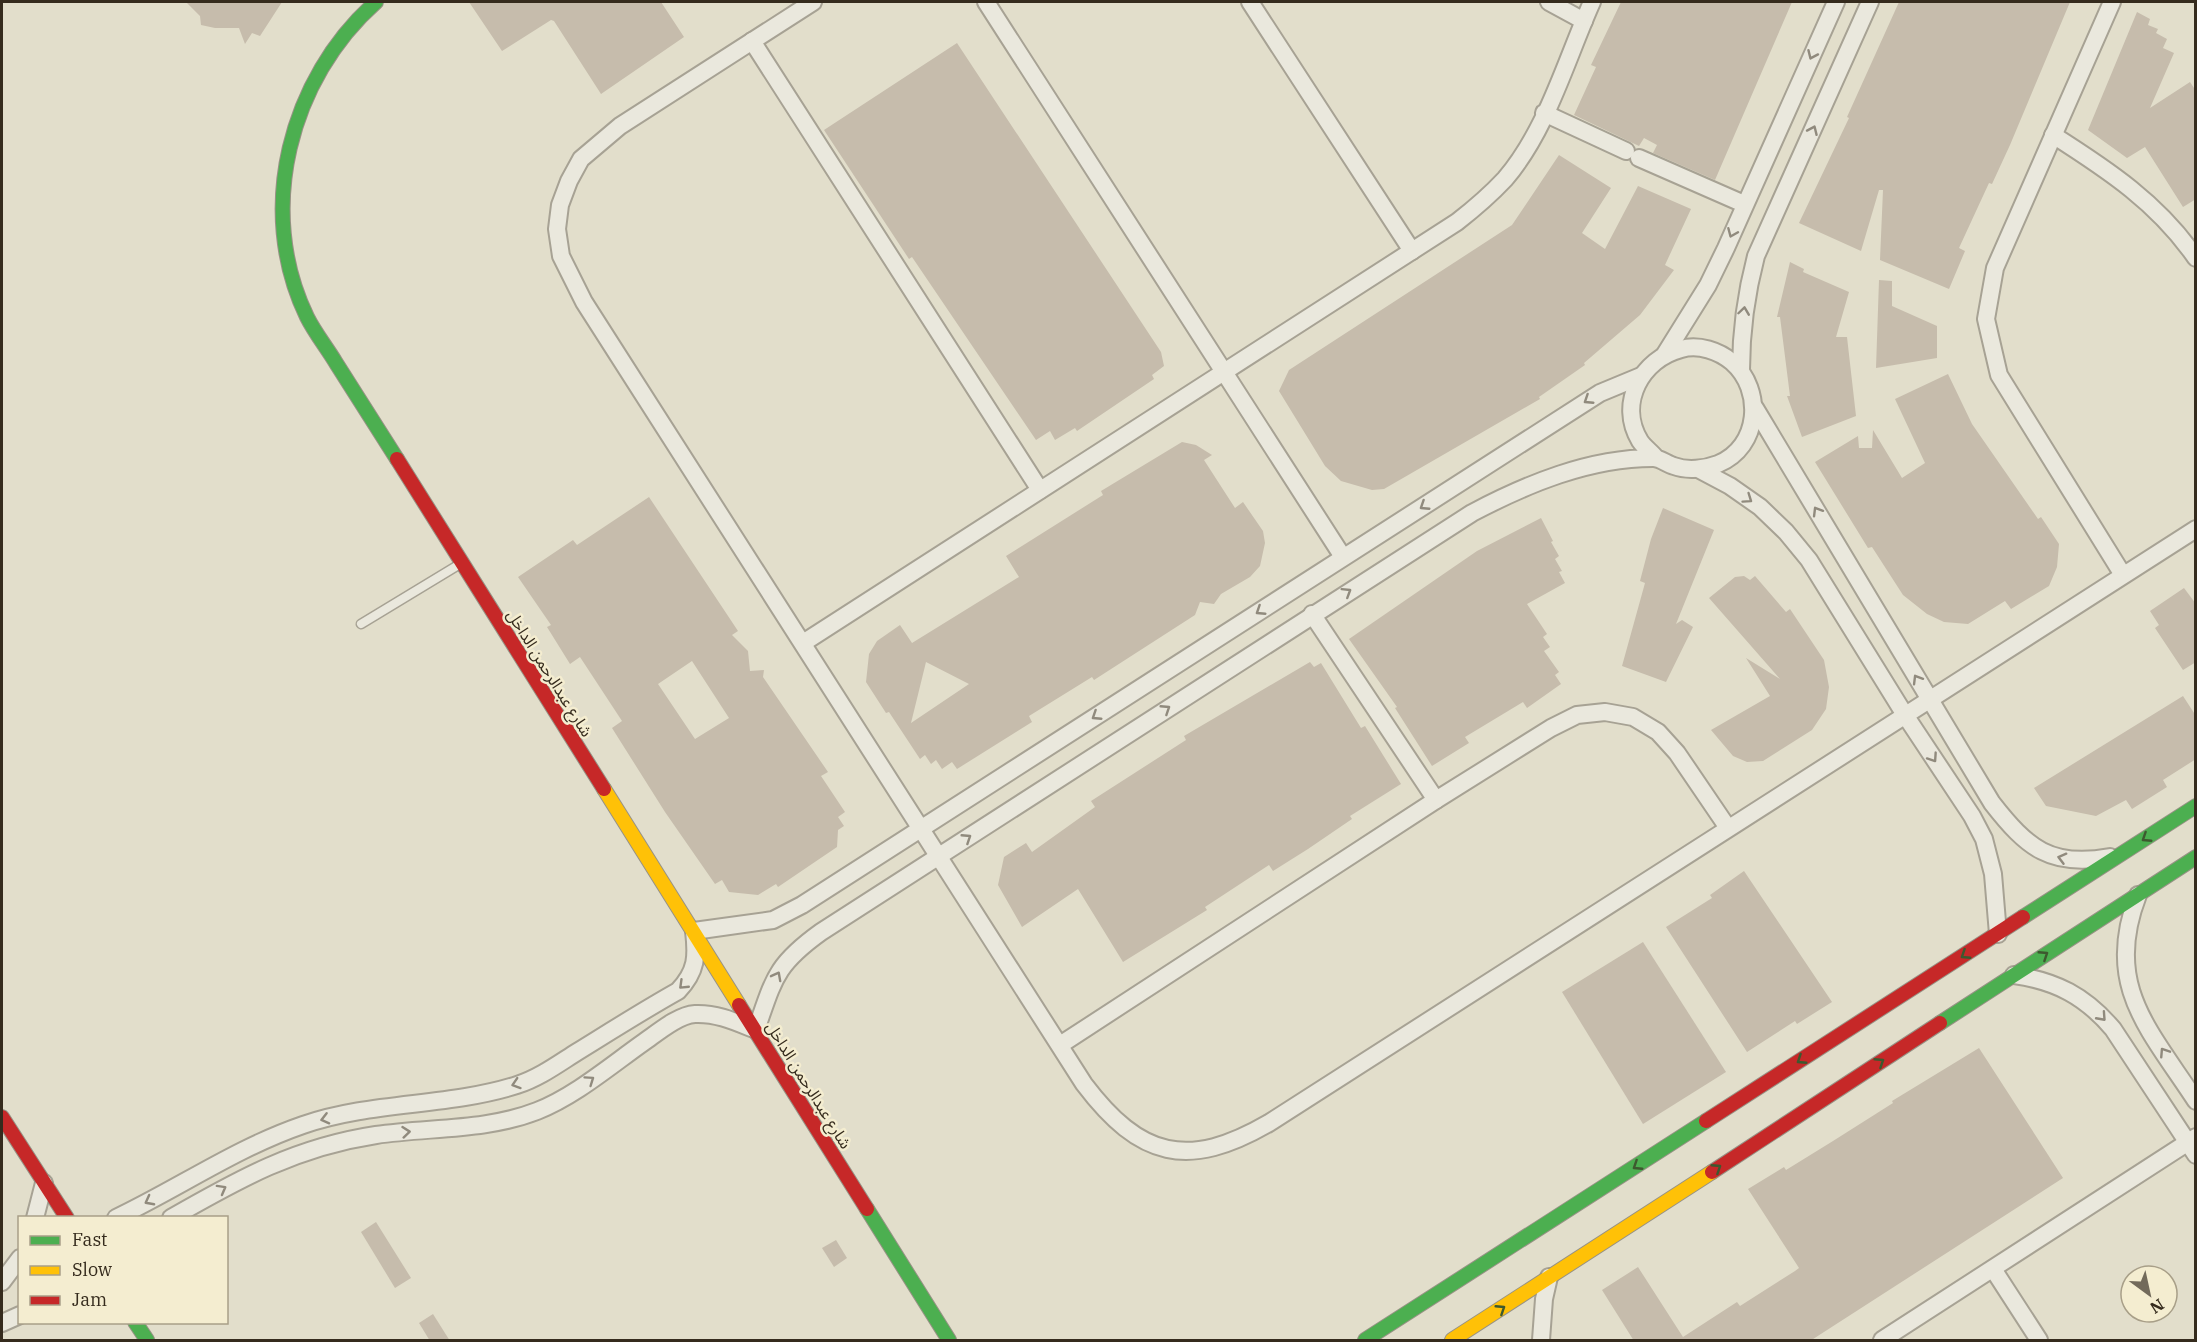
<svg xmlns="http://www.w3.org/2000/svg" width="2197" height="1342" viewBox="0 0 2197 1342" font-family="'IBM Plex Serif','Noto Sans Arabic',serif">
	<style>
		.building { fill: #c6bcac; fill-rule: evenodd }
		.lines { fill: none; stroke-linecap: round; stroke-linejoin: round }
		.lane-casing { stroke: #a7a294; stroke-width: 11 }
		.street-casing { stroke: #a7a294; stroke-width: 20 }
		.fast-casing { stroke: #979285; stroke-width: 16 }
		.slow-casing { stroke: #979285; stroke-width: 16 }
		.jam-casing { stroke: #979285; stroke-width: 16 }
		.lane { stroke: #eae8dd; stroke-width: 8 }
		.street { stroke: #eae8dd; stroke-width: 16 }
		.fast { stroke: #4caf50; stroke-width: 14 }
		.slow { stroke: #ffc107; stroke-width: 14 }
		.jam { stroke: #c62828; stroke-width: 14 }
		.oneway { stroke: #908a7d }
		.oneway2 { stroke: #3d592f }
		.labels { text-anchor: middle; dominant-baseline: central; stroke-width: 5; stroke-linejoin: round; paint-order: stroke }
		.street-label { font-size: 16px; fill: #352b1d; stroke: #f4edd0 }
	</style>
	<rect width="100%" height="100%" fill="#e2decb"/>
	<g class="building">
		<polygon points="186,2 282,2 260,36 252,33 245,44 239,28 215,28 201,25 200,16"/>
		<polygon points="469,2 661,2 684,37 601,94 554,21 551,20 502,51"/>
		<polygon points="1621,2 1792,2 1715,180 1653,153 1657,145 1644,138 1639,146 1574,115 1596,67 1591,65"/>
		<polygon points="1899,2 2070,2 2010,145 1992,184 1989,183 1959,248 1965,251 1949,289 1880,260 1883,190 1879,190 1861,251 1799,223 1849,118 1847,117"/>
		<polygon points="2137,12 2150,19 2148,25 2158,29 2156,33 2167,39 2163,48 2174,53 2150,108 2190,82 2196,91 2196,199 2183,207 2145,147 2127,158 2088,130"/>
		<polygon points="957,43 1161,352 1164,366 1152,375 1154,379 1077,431 1075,428 1055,440 1050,431 1036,440 912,257 909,259 824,130"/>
		<polygon points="1559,155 1611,188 1582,233 1605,249 1638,186 1691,209 1665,265 1674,270 1640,315 1584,363 1585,365 1539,397 1540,399 1384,489 1372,490 1341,481 1325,466 1279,391 1289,370 1512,225"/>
		<polygon points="1790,262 1804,269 1803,272 1849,292 1836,337 1847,337 1856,416 1802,437 1787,396 1790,396 1780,317 1777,317"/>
		<polygon points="1879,280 1892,281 1892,306 1937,326 1937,358 1876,368"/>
		<polygon points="1948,374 1972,424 2038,519 2041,517 2059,544 2057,567 2049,586 2011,609 2005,601 1968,624 1944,622 1927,614 1903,595 1872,547 1868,548 1815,462 1858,436 1859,448 1872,448 1873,430 1902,478 1925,463 1895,399"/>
		<path d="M 1182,442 L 1196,445 L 1212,455 L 1204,460 L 1235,508 L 1243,502 L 1263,531 L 1265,543 L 1260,566 L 1250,577 L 1221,594 L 1214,604 L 1200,602 L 1195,615 L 1094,680 L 1092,677 L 1029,716 L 1032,722 L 957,769 L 952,762 L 942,769 L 936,760 L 931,764 L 925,755 L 920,759 L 889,712 L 886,713 L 866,682 L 869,654 L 877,641 L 900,625 L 912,643 L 1019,577 L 1006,556 L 1103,495 L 1101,491 ZM 926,662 L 969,684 L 911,723 Z"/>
		<path d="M 649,497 L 738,631 L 732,635 L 748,651 L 750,671 L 764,670 L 763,677 L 828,772 L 821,776 L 845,812 L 838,817 L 844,826 L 838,830 L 837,847 L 778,887 L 776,884 L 758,895 L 729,892 L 722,880 L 715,884 L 665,812 L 612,728 L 622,721 L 580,657 L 570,664 L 547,627 L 551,625 L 518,577 L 573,540 L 577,545 ZM 692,661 L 729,718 L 695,739 L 658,684 Z"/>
		<polygon points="1663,508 1714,530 1676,624 1682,620 1693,627 1666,682 1622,666 1645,583 1640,581 1651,539"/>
		<polygon points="1541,518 1553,541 1551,542 1559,556 1555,559 1562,571 1559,572 1565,583 1527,604 1547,634 1543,637 1550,647 1544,651 1559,672 1555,675 1561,684 1527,708 1523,702 1465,737 1469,743 1432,766 1395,708 1397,707 1349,639 1477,551"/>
		<polygon points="1744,576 1750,580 1755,576 1786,612 1790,609 1824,660 1829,687 1826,709 1812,730 1763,761 1747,762 1733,756 1711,730 1770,696 1746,658 1780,679 1709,598 1735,577"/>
		<polygon points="2184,588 2196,604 2196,662 2183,670 2155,628 2159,625 2150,611"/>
		<polygon points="1310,662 1314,667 1321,663 1361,728 1365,726 1401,784 1350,816 1352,819 1308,849 1273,871 1269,865 1205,907 1207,910 1123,962 1078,889 1022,927 998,885 1004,857 1026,843 1032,852 1095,807 1091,801 1186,740 1184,736"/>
		<polygon points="2183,696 2196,716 2196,759 2163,780 2167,787 2132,809 2126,800 2096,816 2046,806 2034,788"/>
		<polygon points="1744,871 1832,1002 1797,1024 1795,1021 1747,1052 1666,927 1712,898 1710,895"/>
		<polygon points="1643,942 1726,1072 1643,1124 1562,992"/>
		<polygon points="1979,1048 2063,1178 1810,1341 1634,1341 1602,1290 1638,1267 1683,1337 1737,1302 1740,1306 1795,1271 1799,1268 1748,1189 1784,1167 1786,1170 1833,1141 1893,1103 1892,1101"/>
		<polygon points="376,1222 411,1278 395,1288 361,1232"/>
		<polygon points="836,1240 847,1258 834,1267 822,1248"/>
		<polygon points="433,1314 450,1341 430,1341 419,1323"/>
	</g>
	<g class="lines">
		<g class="lane-casing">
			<polyline id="lane" points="361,624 460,564"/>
		</g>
		<g class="street-casing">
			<g id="street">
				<path d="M 813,2 L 620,126 L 581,159 L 569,181 L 560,205 L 557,229 L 561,256 L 584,302 L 1084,1084 C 1140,1158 1188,1170 1269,1123 L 2196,529"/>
				<polyline points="986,2 1343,557"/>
				<polyline points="1250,2 1412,251"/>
				<polyline points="1549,2 1584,21"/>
				<polyline points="2112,2 1995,268 1986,319 1999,375 2123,575"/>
				<polyline points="752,41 1040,490"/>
				<polyline points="1544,113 1626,151"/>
				<path d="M 2053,135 C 2108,170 2158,203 2196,258"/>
				<polyline points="1639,158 1744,204"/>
				<polyline points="1665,354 1708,285 1726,248 1836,2"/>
				<path d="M 1741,370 C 1741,330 1746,294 1756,256 L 1870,2"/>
				<path d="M 1755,408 L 1992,803 C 2027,848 2051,868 2110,857"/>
				<polyline points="1698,469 1730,486 1760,507 1786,532 1809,560 1905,715 1972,816 1984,839 1993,874 1998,934"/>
				<polyline points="1312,614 1436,800"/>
				<path d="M 803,643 L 1457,222 C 1475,208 1490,195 1505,179 C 1547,130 1566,60 1592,2"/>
				<path d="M 2138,895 C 2103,985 2149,1029 2196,1101"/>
				<path d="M 2014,975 C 2056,981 2085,996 2113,1029 L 2196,1155"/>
				<polyline points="1060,1045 1436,800 1551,728 1577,715 1605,712 1633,717 1658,732 1677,753 1728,828"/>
				<polyline points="35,1218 44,1183"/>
				<path d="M 116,1218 C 179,1188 236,1148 303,1125 C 372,1101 448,1107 517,1085 C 539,1078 558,1064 577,1052 C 611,1031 644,1010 678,991 C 697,971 697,956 694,931 L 773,920 L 802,905 L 1600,393 L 1641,376"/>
				<path d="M 171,1218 C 239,1179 296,1147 376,1135 C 429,1127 486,1131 537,1111 C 575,1096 610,1066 644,1042 C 657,1033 678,1015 695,1014 C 717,1013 736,1022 756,1030 C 774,979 775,965 821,932 L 1472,513 C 1527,484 1589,458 1653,458 C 1660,458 1667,464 1674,466 C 1687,471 1705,469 1718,464 C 1760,447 1764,390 1732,362 C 1719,351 1699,344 1681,349 C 1642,359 1617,403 1640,441 C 1644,447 1651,452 1656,458"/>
				<polyline points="1993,1269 2039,1340"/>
				<polyline points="2,1282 20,1258"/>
				<polyline points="2,1323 20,1315"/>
				<polyline points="1541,1340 1544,1299 1549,1277"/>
				<polyline points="1882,1340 2196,1137"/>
			</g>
		</g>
		<g class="fast-casing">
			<g id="fast">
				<path d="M 376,2 C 290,78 255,210 307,317 C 315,333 327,348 336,363 C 356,395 377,427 397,459"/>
				<polyline points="2023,917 2196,806"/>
				<polyline points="1940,1023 2196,857"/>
				<polyline points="867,1209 949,1340"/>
				<polyline points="135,1322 147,1340"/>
				<polyline points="1365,1340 1706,1121"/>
			</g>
		</g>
		<g class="slow-casing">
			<g id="slow">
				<polyline points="604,789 739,1005"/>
				<polyline points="1452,1340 1712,1172"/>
			</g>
		</g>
		<g class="jam-casing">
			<g id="jam">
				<polyline points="397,459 604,789"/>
				<polyline points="739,1005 867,1209"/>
				<polyline points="2,1117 67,1218"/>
				<polyline points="1706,1121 2023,917"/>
				<polyline points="1712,1172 1940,1023"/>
			</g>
		</g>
		<use href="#lane" class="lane"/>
		<use href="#street" class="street"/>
		<use href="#fast" class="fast"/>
		<use href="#slow" class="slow"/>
		<use href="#jam" class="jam"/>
	</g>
	<defs><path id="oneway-chevron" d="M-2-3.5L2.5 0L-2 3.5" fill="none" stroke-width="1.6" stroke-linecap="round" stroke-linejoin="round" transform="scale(1.5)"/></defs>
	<g class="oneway">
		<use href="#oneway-chevron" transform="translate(1812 55) rotate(114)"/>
		<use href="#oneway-chevron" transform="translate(1813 130) rotate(-66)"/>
		<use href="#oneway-chevron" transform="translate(1732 233) rotate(113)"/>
		<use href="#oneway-chevron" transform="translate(1744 311) rotate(-82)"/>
		<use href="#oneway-chevron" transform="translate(1588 400) rotate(147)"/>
		<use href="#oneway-chevron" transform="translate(1748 499) rotate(35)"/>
		<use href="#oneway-chevron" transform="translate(1424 506) rotate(147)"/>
		<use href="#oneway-chevron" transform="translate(1817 511) rotate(-121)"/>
		<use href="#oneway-chevron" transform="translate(1347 592) rotate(-32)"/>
		<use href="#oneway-chevron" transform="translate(1260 611) rotate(147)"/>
		<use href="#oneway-chevron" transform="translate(1917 679) rotate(-121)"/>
		<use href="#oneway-chevron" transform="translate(1166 709) rotate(-33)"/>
		<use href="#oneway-chevron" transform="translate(1096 716) rotate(147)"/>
		<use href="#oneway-chevron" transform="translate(1933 758) rotate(56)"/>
		<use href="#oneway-chevron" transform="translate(967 838) rotate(-33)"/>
		<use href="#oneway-chevron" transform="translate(2062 858) rotate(-165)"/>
		<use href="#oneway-chevron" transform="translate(777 976) rotate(-62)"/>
		<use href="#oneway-chevron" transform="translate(683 985) rotate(136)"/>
		<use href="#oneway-chevron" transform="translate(2102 1017) rotate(48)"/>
		<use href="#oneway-chevron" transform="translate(2164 1052) rotate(-123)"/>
		<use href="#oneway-chevron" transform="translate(590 1080) rotate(-35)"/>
		<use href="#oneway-chevron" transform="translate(516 1084) rotate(162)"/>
		<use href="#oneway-chevron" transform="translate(325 1119) rotate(166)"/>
		<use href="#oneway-chevron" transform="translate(406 1132) rotate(-6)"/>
		<use href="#oneway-chevron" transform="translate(222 1189) rotate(-29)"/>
		<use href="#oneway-chevron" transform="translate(149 1201) rotate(152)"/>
	</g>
	<g class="oneway2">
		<use href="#oneway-chevron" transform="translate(2146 838) rotate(147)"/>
		<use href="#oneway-chevron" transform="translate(1965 955) rotate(147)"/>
		<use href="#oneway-chevron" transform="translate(2044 955) rotate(-33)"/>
		<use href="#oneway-chevron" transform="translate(1801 1060) rotate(147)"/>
		<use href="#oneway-chevron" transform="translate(1880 1062) rotate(-33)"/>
		<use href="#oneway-chevron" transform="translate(1637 1166) rotate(147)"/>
		<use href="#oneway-chevron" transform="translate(1717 1168) rotate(-33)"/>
		<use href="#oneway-chevron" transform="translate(1501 1309) rotate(-33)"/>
	</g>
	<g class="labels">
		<g class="street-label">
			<text transform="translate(550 673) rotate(58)">شارع عبدالرحمن الداخل</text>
			<text transform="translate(809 1085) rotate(58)">شارع عبدالرحمن الداخل</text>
		</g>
	</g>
	<rect width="2197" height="1342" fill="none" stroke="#352b1d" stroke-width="6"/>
	<rect x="18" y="1216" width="210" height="108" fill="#f4edd0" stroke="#a89f88" stroke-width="1.5"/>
	<rect x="30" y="1236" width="30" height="9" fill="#4caf50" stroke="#a89f88" stroke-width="1.5"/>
	<text x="72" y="1246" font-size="18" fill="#352b1d">Fast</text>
	<rect x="30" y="1266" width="30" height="9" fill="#ffc107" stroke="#a89f88" stroke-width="1.5"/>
	<text x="72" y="1276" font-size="18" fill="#352b1d">Slow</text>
	<rect x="30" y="1296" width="30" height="9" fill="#c62828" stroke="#a89f88" stroke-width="1.5"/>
	<text x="72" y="1306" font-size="18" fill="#352b1d">Jam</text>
	<g transform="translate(2149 1294) rotate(147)"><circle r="28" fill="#f4edd0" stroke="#a89f88" stroke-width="1.5"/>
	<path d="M0-4.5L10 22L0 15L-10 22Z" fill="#726a5a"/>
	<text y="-9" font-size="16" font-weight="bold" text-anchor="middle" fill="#352b1d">N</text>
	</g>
</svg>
